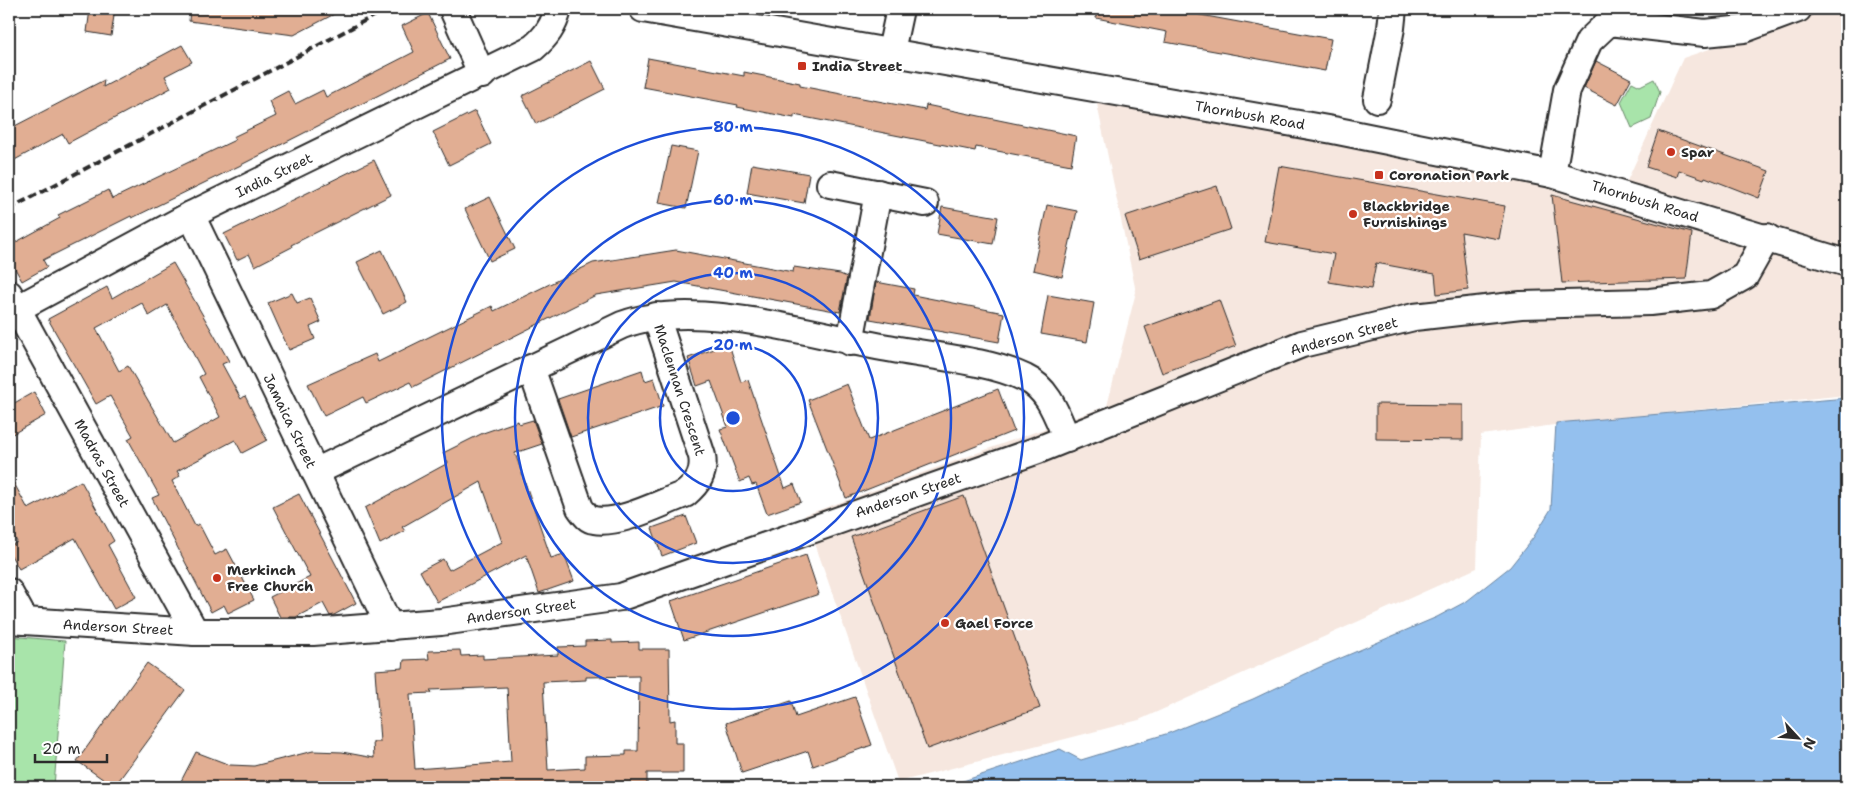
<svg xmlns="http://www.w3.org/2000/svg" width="1856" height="796" viewBox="0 0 1856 796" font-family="'Shantell Sans',sans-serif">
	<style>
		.built { fill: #f6e7df }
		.green { fill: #a8e4aa; stroke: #6a886a }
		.water { fill: #94c0ee; stroke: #6a84a0 }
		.building { fill: #e1ae93; stroke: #2b2b2b; fill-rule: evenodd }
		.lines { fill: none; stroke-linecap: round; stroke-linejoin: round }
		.street-casing { stroke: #2b2b2b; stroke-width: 30 }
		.street { stroke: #fff; stroke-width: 26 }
		.rail { stroke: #2b2b2b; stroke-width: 4; stroke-dasharray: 8 4; stroke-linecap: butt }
		.ring { fill: none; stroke: #1d4ed8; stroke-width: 2.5 }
		.poi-dot { fill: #c8321e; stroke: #fff; stroke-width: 2 }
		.labels { text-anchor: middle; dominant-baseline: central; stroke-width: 4.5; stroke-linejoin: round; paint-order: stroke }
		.poi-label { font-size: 14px; font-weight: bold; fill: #2b2b2b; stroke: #fff; text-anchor: start }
		.street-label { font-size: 14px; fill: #2b2b2b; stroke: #fff }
		.centre { fill: #1d4ed8; stroke: #fff; stroke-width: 2.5 }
		.ring-label { font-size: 15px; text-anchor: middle; font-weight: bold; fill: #1d4ed8; stroke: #fff; stroke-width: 4.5; stroke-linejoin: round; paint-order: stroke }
	</style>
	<rect width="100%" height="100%" fill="#fff"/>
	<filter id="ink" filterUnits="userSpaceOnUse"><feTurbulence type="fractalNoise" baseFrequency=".02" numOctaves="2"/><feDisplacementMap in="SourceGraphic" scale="10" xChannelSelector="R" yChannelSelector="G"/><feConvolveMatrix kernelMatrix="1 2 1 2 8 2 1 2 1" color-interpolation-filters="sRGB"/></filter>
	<g filter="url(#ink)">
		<polygon class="built" points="1827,9 1847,9 1847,395 1576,422 1481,435 1477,568 1139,720 898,782 805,515 1107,406 1136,292 1091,75 1627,181 1683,58"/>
		<g class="green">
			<polygon points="1654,79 1660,92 1651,119 1632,128 1621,102 1632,82 1640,86"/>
			<polygon points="9,636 65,641 54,787 9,783"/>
		</g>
		<polygon class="water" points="1847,398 1847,787 945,787 1060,749 1081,760 1169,733 1253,699 1320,667 1437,617 1467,601 1510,567 1533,538 1551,509 1556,423"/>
		<g class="building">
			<polygon points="90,9 115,9 111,36 87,32"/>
			<polygon points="190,9 344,9 294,35 189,21"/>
			<polygon points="1097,9 1168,9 1331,39 1325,71 1165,42 1167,32 1096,18"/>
			<polygon points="428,13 450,59 241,165 132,218 131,216 43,260 47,267 22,281 9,258 9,246 60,218 58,215 108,190 112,199 235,140 233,137 276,116 269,101 288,91 295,104 323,90 326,97 414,52 402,26"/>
			<polygon points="182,45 192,62 165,76 171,88 68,143 63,134 9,163 9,129 104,80 103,87"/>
			<polygon points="648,58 744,76 744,72 800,83 800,86 862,98 925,110 926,105 1076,136 1071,165 976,147 975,151 794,115 794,118 737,107 738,105 643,87"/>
			<polygon points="591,61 605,89 536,124 522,96"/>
			<polygon points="1596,61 1631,79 1617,105 1584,88"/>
			<polygon points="475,111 491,144 449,165 433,132"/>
			<polygon points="1658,131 1769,171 1759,198 1705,177 1704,179 1679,170 1677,177 1646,167"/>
			<polygon points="671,146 698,151 686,208 659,203"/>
			<polygon points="374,160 391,195 291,245 292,247 255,266 249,254 237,260 224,234"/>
			<polygon points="752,164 809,174 804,203 747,193"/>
			<polygon points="1279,166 1505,206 1499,239 1461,232 1468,290 1437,294 1435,274 1376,263 1371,289 1329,282 1334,254 1265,242"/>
			<polygon points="1217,186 1231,229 1139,259 1125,216"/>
			<polygon points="1552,195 1692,233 1686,279 1562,283"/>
			<polygon points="490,197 515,249 490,261 465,209"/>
			<polygon points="1047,205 1077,211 1062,277 1033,270"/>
			<polygon points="942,207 998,217 993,244 937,234"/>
			<polygon points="382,250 407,302 383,314 357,262"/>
			<polygon points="676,250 793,272 794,267 840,274 847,277 840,312 676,282 596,295 413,387 410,382 366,403 363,397 324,416 308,384 375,354 378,362 492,306 494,311 593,263"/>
			<path d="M 173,263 L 229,361 L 222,364 L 241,399 L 245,396 L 267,440 L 242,453 L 235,440 L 177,471 L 180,476 L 172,481 L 195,526 L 199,524 L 215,555 L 227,549 L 254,600 L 228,613 L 224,605 L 211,612 L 152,498 L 159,495 L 128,439 L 133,436 L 110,396 L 96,404 L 48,319 L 107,287 L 112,298 ZM 142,303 L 149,316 L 167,305 L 204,374 L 199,377 L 220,417 L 173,443 L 128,366 L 119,371 L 96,328 Z"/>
			<polygon points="876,282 914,289 913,295 1004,313 999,342 870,319"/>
			<polygon points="292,293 297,303 310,298 321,322 310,327 315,339 289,350 268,303"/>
			<polygon points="1048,295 1094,303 1087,342 1041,334"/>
			<polygon points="1219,300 1236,346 1162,373 1145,327"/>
			<polygon points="729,344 741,382 748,380 785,488 794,484 801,502 767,514 756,484 752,485 749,478 740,482 720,429 728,427 711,381 697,386 688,358"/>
			<polygon points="642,370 645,381 654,378 663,406 571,437 558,399"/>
			<polygon points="847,384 869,440 998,389 1014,431 846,498 808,400"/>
			<polygon points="34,392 46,415 9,436 9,406"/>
			<polygon points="1376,404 1463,405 1463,440 1376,439"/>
			<polygon points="533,420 542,444 515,453 551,558 564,554 574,581 539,593 526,555 437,602 420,571 443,559 449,570 502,542 481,482 402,527 405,531 380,544 365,508 448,463 443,453 483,433 518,421 519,424"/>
			<polygon points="9,474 28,509 81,481 114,541 108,545 136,597 114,609 75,538 19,569 9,552 9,547 17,542 9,527"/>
			<polygon points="299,494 356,603 334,615 330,616 323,603 296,617 280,617 270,597 310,577 273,507"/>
			<polygon points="964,496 1040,708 927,749 851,537"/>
			<polygon points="686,516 696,543 662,556 652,528"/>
			<polygon points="806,555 819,594 684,640 671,601"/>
			<path d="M 612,640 L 612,643 L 639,642 L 639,649 L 669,649 L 670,721 L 675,720 L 675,743 L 683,743 L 683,773 L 647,773 L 647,787 L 178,787 L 196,752 L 230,765 L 254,766 L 313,751 L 342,752 L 374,758 L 373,742 L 380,742 L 375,670 L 403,668 L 404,660 L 429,659 L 428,651 L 460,650 L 461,656 L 483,655 L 483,659 L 558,655 L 558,647 L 585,646 L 585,641 ZM 639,676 L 638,751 L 626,751 L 626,755 L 585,756 L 585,768 L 548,770 L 543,682 L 586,680 L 586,677 ZM 507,687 L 511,762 L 415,769 L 410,694 L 432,693 L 430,690 Z"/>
			<polygon points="147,663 185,690 114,787 77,761"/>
			<polygon points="855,697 872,745 813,766 808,751 742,773 726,723 791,701 796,717"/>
		</g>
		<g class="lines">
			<g class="street-casing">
				<g id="street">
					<polyline points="643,9 1333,130 1552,174 1847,263"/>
					<polyline points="454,12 482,75"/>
					<polyline points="891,51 900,9"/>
					<polyline points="1377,99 1391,28 1393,9"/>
					<polyline points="1552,174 1567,90 1589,41 1609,22 1705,33 1744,29 1798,9"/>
					<polyline points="830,184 925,203"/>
					<polyline points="191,215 390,627"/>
					<polyline points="9,294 195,632"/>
					<path d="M 9,313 L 191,215 L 533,48 C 546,37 554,26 558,9"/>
					<polyline points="850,342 878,193"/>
					<path d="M 531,368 L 580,508 C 584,513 587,519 594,520 C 620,525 660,503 685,494 C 698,483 705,473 702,456 L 656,316"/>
					<path d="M 315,472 L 622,325 C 696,297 811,335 888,348 C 928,356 989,360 1025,378 C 1049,389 1057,416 1067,439"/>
					<polyline points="9,592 25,621"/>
					<polyline points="9,620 195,632 313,632 441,622 621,597 1038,450 1302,344 1414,317 1521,305 1650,302 1711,295 1745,276 1767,237"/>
				</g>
			</g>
			<use href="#street" class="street"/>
			<polyline class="rail" points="9,209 387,9"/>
		</g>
	</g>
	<g class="ring">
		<circle cx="733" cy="418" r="73"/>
		<circle cx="733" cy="418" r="145"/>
		<circle cx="733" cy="418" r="218"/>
		<circle cx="733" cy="418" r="291"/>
	</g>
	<g class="poi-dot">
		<rect x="797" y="61" width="10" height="10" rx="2.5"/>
		<circle cx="1671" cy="152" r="5"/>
		<rect x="1374" y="170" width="10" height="10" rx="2.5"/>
		<circle cx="1353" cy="214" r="5"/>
		<circle cx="217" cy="578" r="5"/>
		<circle cx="945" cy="623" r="5"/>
	</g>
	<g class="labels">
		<g class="poi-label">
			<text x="812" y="66">India Street</text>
			<text x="1681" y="152">Spar</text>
			<text x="1389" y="175">Coronation Park</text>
			<text x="1363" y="206">Blackbridge<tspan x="1363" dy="16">Furnishings</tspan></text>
			<text x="227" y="570">Merkinch<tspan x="227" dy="16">Free Church</tspan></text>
			<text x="955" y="623">Gael Force</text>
		</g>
		<g class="street-label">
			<text transform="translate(1250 115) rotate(10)">Thornbush Road</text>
			<text transform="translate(274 175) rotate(-26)">India Street</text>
			<text transform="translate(1645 201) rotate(17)">Thornbush Road</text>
			<text transform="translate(1344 336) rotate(-15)">Anderson Street</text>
			<text transform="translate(680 390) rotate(72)">Maclennan Crescent</text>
			<text transform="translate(290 421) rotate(64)">Jamaica Street</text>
			<text transform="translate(102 463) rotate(61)">Madras Street</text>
			<text transform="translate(908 495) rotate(-19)">Anderson Street</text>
			<text transform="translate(521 611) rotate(-8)">Anderson Street</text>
			<text transform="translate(118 627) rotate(3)">Anderson Street</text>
		</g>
	</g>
	<circle cx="733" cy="418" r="8" class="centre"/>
	<g class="ring-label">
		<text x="733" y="132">80 m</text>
		<text x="733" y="205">60 m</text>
		<text x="733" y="278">40 m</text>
		<text x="733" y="350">20 m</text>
	</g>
	<rect width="1856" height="796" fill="none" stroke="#fff" stroke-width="30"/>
	<rect x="15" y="15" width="1826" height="766" fill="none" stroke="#2b2b2b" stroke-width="2" filter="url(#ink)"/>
	<g transform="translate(1798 738) rotate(116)" stroke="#ffffff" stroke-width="4" paint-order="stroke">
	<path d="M0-4L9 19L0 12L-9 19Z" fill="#2b2b2b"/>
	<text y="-8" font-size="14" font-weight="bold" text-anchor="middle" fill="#2b2b2b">N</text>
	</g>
	<path d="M35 754v8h72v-8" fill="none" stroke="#2b2b2b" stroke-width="2.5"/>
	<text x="42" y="754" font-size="15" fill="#2b2b2b" stroke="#ffffff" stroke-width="4" paint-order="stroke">20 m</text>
</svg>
